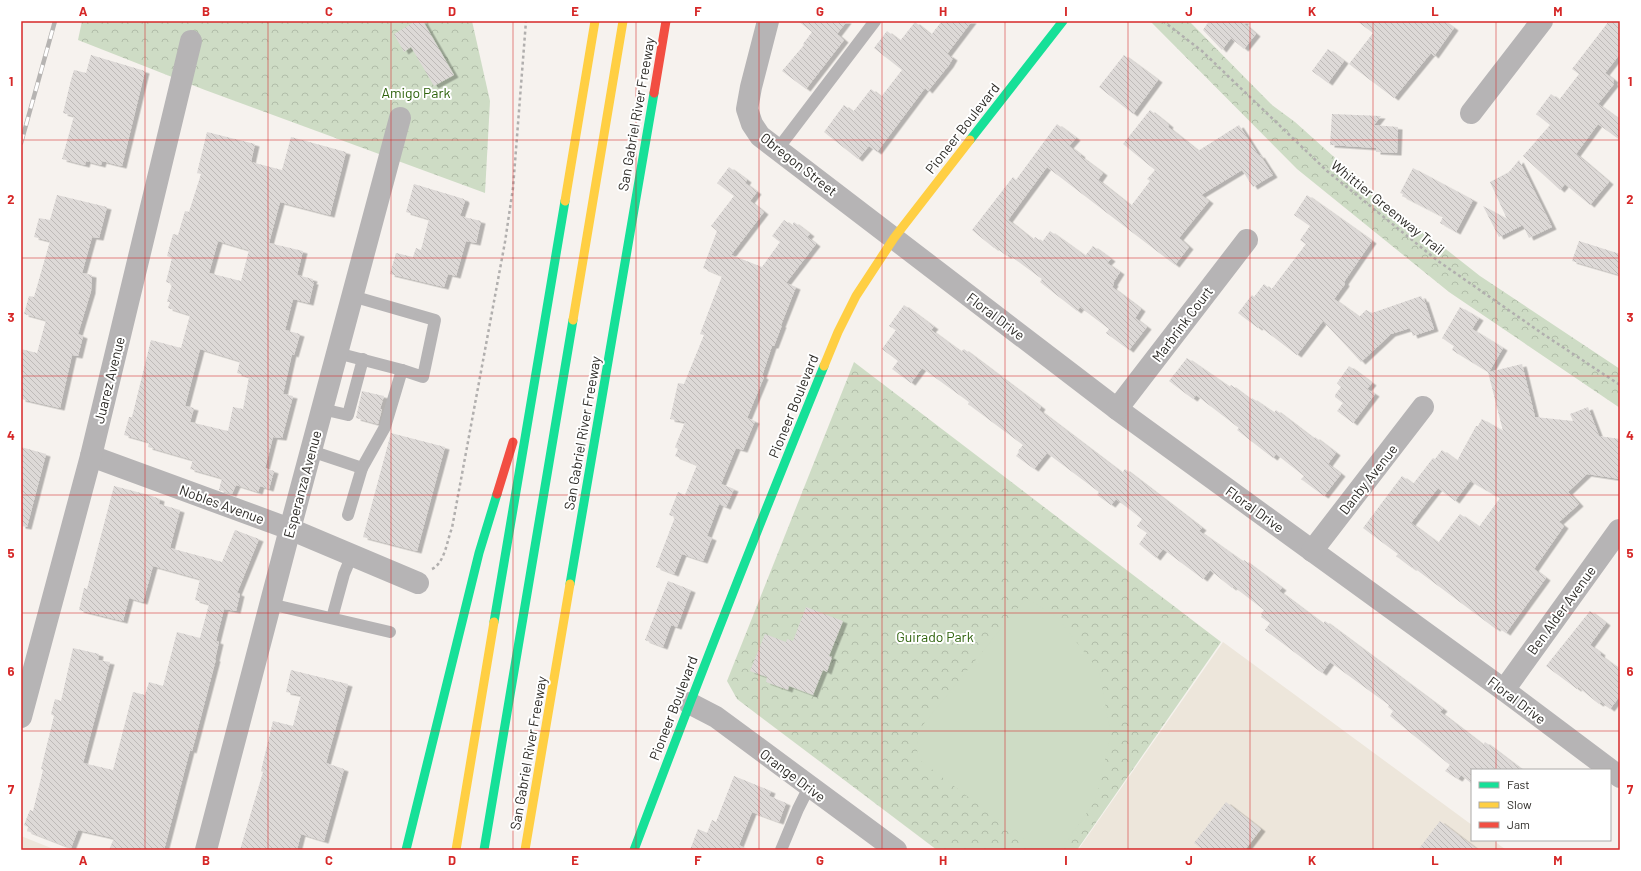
<svg xmlns="http://www.w3.org/2000/svg" width="1641" height="871" viewBox="0 0 1641 871" font-family="Barlow,sans-serif">
	<style>
		.built { fill: #ede6db }
		.park { fill: url(#park-crowns) }
		.pitch { fill: #cedcc5 }
		.building { fill: url(#building-back-hatch); fill-rule: evenodd; filter: url(#shadow) }
		.lines { fill: none; stroke-linecap: round; stroke-linejoin: round }
		.path { stroke: #b1afae; stroke-width: 2.5; stroke-dasharray: 3 3; stroke-linecap: butt }
		.lane { stroke: #b6b4b5; stroke-width: 12 }
		.street { stroke: #b6b4b5; stroke-width: 22 }
		.fast { stroke: #16e098; stroke-width: 9 }
		.slow { stroke: #ffcf43; stroke-width: 9 }
		.jam { stroke: #f24e42; stroke-width: 9 }
		.rail-casing { stroke: #b6b4b2; stroke-width: 4.5 }
		.rail { stroke: #fff; stroke-width: 3; stroke-dasharray: 9; stroke-linecap: butt }
		.grid { fill: none; stroke: #d62828; stroke-width: 1; stroke-opacity: 0.55 }
		.labels { text-anchor: middle; dominant-baseline: central; stroke-width: 4; stroke-linejoin: round; paint-order: stroke }
		.park-label { font-size: 14px; fill: #2e620c; stroke: #fff }
		.street-label { font-size: 14px; fill: #2c2a26; stroke: #fff }
		.neatline { fill: none; stroke: #d62828; stroke-width: 1.5 }
		.grid-label { font-size: 13px; text-anchor: middle; font-weight: bold; fill: #d62828 }
	</style>
	<defs>
		<pattern id="park-crowns" width="20" height="18" patternUnits="userSpaceOnUse"><rect width="20" height="18" fill="#cedcc5"/><path d="M2 6a3 3 0 1 1 6 0M12 15a3 3 0 1 1 6 0" fill="none" stroke="#b1bda9"/></pattern>
		<pattern id="building-back-hatch" width="6" height="6" patternUnits="userSpaceOnUse"><rect width="6" height="6" fill="#ddd9d7"/><path d="M-1 5l2 2M0 0l6 6M5-1l2 2" fill="none" stroke="#bebab8"/></pattern>
		<filter id="shadow"><feDropShadow dx="4.5" dy="2.5" stdDeviation="0" flood-color="#0004"/></filter>
	</defs>
	<rect width="100%" height="100%" fill="#f6f2ee"/>
	<g class="built">
		<polygon points="1223,642 1472,825 1472,840 1493,840 1506,850 1078,850"/>
		<polygon points="21,836 56,850 21,850"/>
	</g>
	<g class="park">
		<polygon points="82,21 472,21 490,101 485,193 205,90 78,40"/>
		<polygon points="1150,21 1189,21 1272,105 1295,122 1372,191 1480,276 1620,369 1620,408 1449,292 1297,169"/>
		<polygon points="854,362 1221,642 1077,850 937,850 737,699 727,681"/>
	</g>
	<polygon class="pitch" points="1026,598 1057,617 1099,671 1111,735 1095,801 1061,850 1038,850 917,758 918,731"/>
	<g class="building">
		<polygon points="416,21 423,21 454,75 434,86 411,47 404,52 394,34"/>
		<polygon points="798,21 847,21 837,34 844,40 806,89 782,71 804,45 803,44 812,32"/>
		<polygon points="942,21 972,21 947,54 953,58 949,65 928,91 925,88 877,152 869,146 858,159 824,132 844,105 853,112 871,89 881,97 902,70 874,48 887,31 900,41 915,22 931,35"/>
		<polygon points="1209,21 1245,21 1243,23 1256,34 1244,49 1231,38 1222,50 1203,30"/>
		<polygon points="1357,21 1444,21 1454,28 1434,56 1431,53 1394,98 1349,64 1373,33"/>
		<polygon points="1609,21 1620,21 1620,54 1605,73 1614,80 1613,82 1614,84 1598,104 1620,120 1620,140 1598,124 1576,154 1609,182 1590,205 1565,184 1560,190 1523,156 1550,125 1536,114 1551,94 1559,100 1579,74 1572,69"/>
		<polygon points="1328,49 1344,61 1328,83 1312,71"/>
		<polygon points="91,55 145,71 122,166 102,161 101,165 86,161 85,165 62,159 74,116 63,113 71,80 74,70 86,73"/>
		<polygon points="1124,55 1158,80 1133,114 1099,87"/>
		<polygon points="1150,110 1169,125 1168,127 1198,151 1239,125 1259,156 1260,155 1273,175 1253,187 1242,170 1201,195 1209,201 1179,238 1189,247 1175,265 1047,167 1008,220 1033,240 1035,237 1042,242 1050,231 1085,256 1093,246 1111,259 1107,263 1120,272 1113,283 1114,284 1112,287 1141,309 1135,318 1147,327 1129,350 1106,333 1109,329 1080,307 1077,311 1040,282 1042,279 1008,254 1007,256 995,247 994,248 972,230 1013,177 1016,180 1057,124 1076,138 1069,146 1081,155 1080,156 1103,173 1098,180 1131,206 1150,181 1147,179 1155,170 1123,144"/>
		<polygon points="1332,114 1381,116 1374,125 1398,127 1397,153 1376,152 1376,148 1330,145"/>
		<path d="M 207,132 L 255,144 L 251,162 L 282,170 L 291,137 L 346,152 L 330,215 L 280,202 L 269,243 L 303,251 L 297,275 L 313,279 L 312,282 L 314,282 L 309,303 L 293,299 L 285,330 L 300,334 L 294,355 L 292,354 L 283,394 L 293,396 L 282,438 L 273,437 L 265,468 L 274,471 L 269,489 L 260,486 L 258,492 L 236,485 L 232,494 L 219,490 L 222,478 L 190,469 L 193,460 L 148,447 L 149,442 L 124,435 L 129,417 L 132,417 L 151,340 L 181,348 L 190,315 L 168,308 L 170,302 L 167,302 L 172,284 L 166,282 L 172,258 L 167,256 L 173,234 L 178,235 L 185,211 L 189,212 L 201,174 L 197,173 ZM 218,241 L 249,250 L 241,281 L 209,273 ZM 200,349 L 240,361 L 237,373 L 249,377 L 243,409 L 233,407 L 228,431 L 190,422 L 194,408 L 185,406 Z"/>
		<polygon points="1519,160 1552,227 1529,238 1523,225 1499,237 1483,206 1507,219 1490,182 1509,172"/>
		<polygon points="729,167 747,180 745,183 757,192 750,201 764,212 731,255 762,267 780,242 772,236 784,220 792,226 794,222 810,234 807,237 816,244 786,283 796,287 781,325 782,325 774,346 772,346 762,376 764,377 747,418 755,421 743,450 736,448 721,484 734,489 726,507 719,504 707,536 712,538 703,561 682,554 674,574 656,567 675,517 669,515 678,492 685,495 697,465 675,456 678,449 675,447 685,422 670,419 678,383 684,384 704,335 700,334 722,276 703,268 717,231 711,226 734,196 717,183"/>
		<polygon points="1413,168 1473,200 1456,232 1440,223 1443,217 1402,196 1403,194 1400,193"/>
		<polygon points="414,184 464,199 465,201 460,216 481,221 476,243 466,241 456,276 448,274 444,287 390,274 396,253 413,257 416,248 421,250 429,219 406,212"/>
		<polygon points="57,195 107,207 99,238 92,237 82,273 92,275 91,291 78,334 83,336 78,356 72,355 60,408 21,399 21,349 37,353 46,320 24,314 29,296 34,297 50,241 34,237 39,218 50,220"/>
		<polygon points="1307,195 1372,241 1344,282 1345,284 1334,299 1359,317 1366,310 1372,313 1421,296 1423,300 1424,299 1434,329 1413,336 1410,328 1391,334 1361,362 1323,321 1297,355 1259,326 1258,328 1238,313 1252,295 1254,297 1264,284 1271,290 1306,244 1300,240 1310,226 1294,215"/>
		<polygon points="1579,241 1620,254 1620,275 1572,261"/>
		<polygon points="904,305 934,327 931,330 961,352 964,349 1041,407 1039,410 1122,473 1125,469 1202,528 1199,531 1243,562 1244,560 1282,588 1279,591 1323,624 1325,621 1443,709 1440,712 1483,745 1485,742 1522,770 1472,770 1472,784 1461,775 1458,779 1445,771 1450,765 1390,716 1393,711 1388,707 1389,705 1330,662 1322,673 1265,630 1270,623 1261,617 1262,615 1261,614 1264,610 1233,586 1232,588 1210,570 1203,579 1163,549 1156,558 1139,544 1147,533 1137,526 1142,519 1116,499 1111,505 1097,495 1099,492 1047,453 1034,469 1016,456 1019,452 1018,451 1023,445 968,404 969,402 922,368 911,383 892,369 898,361 882,349 896,330 889,326"/>
		<path d="M 1460,307 L 1479,318 L 1472,329 L 1503,348 L 1489,372 L 1522,364 L 1535,417 L 1573,421 L 1570,414 L 1588,407 L 1599,436 L 1620,439 L 1620,479 L 1587,474 L 1568,492 L 1579,504 L 1559,522 L 1564,526 L 1534,569 L 1546,578 L 1506,633 L 1497,627 L 1496,629 L 1413,567 L 1412,568 L 1396,556 L 1398,554 L 1363,528 L 1402,476 L 1413,484 L 1433,458 L 1435,459 L 1442,450 L 1457,461 L 1476,426 L 1478,426 L 1482,419 L 1503,431 L 1488,372 L 1452,350 L 1454,346 L 1442,338 ZM 1470,481 L 1500,498 L 1479,527 L 1460,514 L 1438,543 L 1411,523 L 1438,488 L 1455,501 Z"/>
		<polygon points="1187,358 1229,387 1231,385 1251,400 1252,398 1274,413 1276,410 1314,439 1315,437 1336,453 1328,464 1341,474 1324,496 1301,479 1304,476 1276,454 1273,458 1237,430 1239,428 1196,395 1193,399 1169,381"/>
		<polygon points="1349,366 1372,383 1367,389 1375,394 1353,423 1337,411 1343,403 1335,397 1335,395 1341,387 1337,383"/>
		<polygon points="362,391 384,396 380,409 382,409 378,424 356,418"/>
		<polygon points="391,433 445,447 417,551 363,537"/>
		<polygon points="21,447 46,454 27,527 21,526"/>
		<polygon points="114,486 149,495 160,499 159,504 180,510 170,548 222,562 235,530 259,539 237,593 240,594 236,611 224,609 216,641 219,642 215,659 216,659 192,751 190,750 164,850 109,850 114,838 78,830 71,848 27,831 28,827 24,825 30,810 33,811 43,770 41,769 54,716 51,714 55,699 61,701 73,648 99,654 98,660 110,662 83,763 113,770 133,692 145,695 149,682 163,686 177,632 200,638 209,604 195,600 200,579 153,566 143,602 129,598 123,621 79,610 84,588 87,589"/>
		<polygon points="668,581 691,590 677,627 671,625 663,647 645,640"/>
		<polygon points="806,607 843,621 829,656 832,657 827,672 823,670 813,695 789,686 788,690 766,682 767,677 750,671 765,634 786,642 787,639 793,641"/>
		<polygon points="1590,611 1606,623 1590,645 1601,653 1600,655 1620,670 1620,696 1610,709 1601,702 1599,704 1578,687 1577,689 1546,666"/>
		<polygon points="291,670 348,684 326,763 344,769 324,841 301,834 297,850 240,850 263,772 261,771 273,721 293,726 301,695 286,692"/>
		<polygon points="734,776 771,791 769,796 786,803 779,822 752,812 739,845 748,850 690,850 698,829 707,833 712,820 716,822"/>
		<polygon points="1226,802 1261,829 1245,850 1204,850 1194,843"/>
		<polygon points="1440,821 1478,850 1418,850"/>
	</g>
	<g class="lines">
		<g class="path">
			<polyline points="1163,21 1202,51 1327,171 1438,261 1543,334 1620,385"/>
			<path d="M 432,569 C 445,563 447,540 452,528 L 505,242 L 513,188 L 526,21"/>
		</g>
		<g class="lane">
			<polyline points="777,150 875,21"/>
			<polyline points="352,296 435,320 423,377 402,370"/>
			<polyline points="322,409 348,415 363,359"/>
			<polyline points="311,451 362,468 385,427 402,370 337,353"/>
			<polyline points="348,515 362,468"/>
			<polyline points="270,604 390,632"/>
			<polyline points="332,618 344,574 352,555"/>
			<polyline points="781,850 798,809 809,787"/>
		</g>
		<g class="street">
			<polyline points="768,21 751,87 747,109 752,124 760,136 1117,409 1504,690 1620,777"/>
			<polyline points="1471,113 1542,21"/>
			<polyline points="1117,409 1247,240"/>
			<polyline points="91,456 290,529 418,583"/>
			<polyline points="1312,551 1423,407"/>
			<polyline points="1504,690 1619,530"/>
			<polyline points="689,703 716,717 896,850"/>
			<polyline points="21,717 91,456 191,41"/>
			<polyline points="206,850 290,529 400,118"/>
		</g>
		<g class="fast">
			<polyline points="970,140 1063,21"/>
			<polyline points="570,584 654,93"/>
			<polyline points="494,622 565,201"/>
			<polyline points="406,850 479,553 497,494"/>
			<polyline points="484,850 573,320"/>
			<path d="M 634,850 C 695,688 758,527 824,366"/>
		</g>
		<g class="slow">
			<polyline points="565,201 595,21"/>
			<polyline points="573,320 623,21"/>
			<polyline points="824,366 838,332 856,296 894,238 970,140"/>
			<polyline points="456,850 494,622"/>
			<polyline points="525,850 570,584"/>
		</g>
		<g class="jam">
			<polyline points="654,93 666,21"/>
			<polyline points="497,494 513,442"/>
		</g>
		<g class="rail-casing">
			<polyline id="rail" points="21,143 55,21"/>
		</g>
		<use href="#rail" class="rail"/>
	</g>
	<path class="grid" d="M 145,21 L 145,850M 268,21 L 268,850M 391,21 L 391,850M 513,21 L 513,850M 636,21 L 636,850M 759,21 L 759,850M 882,21 L 882,850M 1005,21 L 1005,850M 1128,21 L 1128,850M 1250,21 L 1250,850M 1373,21 L 1373,850M 1496,21 L 1496,770M 21,140 L 1620,140M 21,258 L 1620,258M 21,376 L 1620,376M 21,495 L 1620,495M 21,613 L 1620,613M 21,731 L 1620,731M 1496,840 L 1496,850"/>
	<g class="labels">
		<g class="park-label">
			<text x="416" y="92">Amigo Park</text>
			<text x="935" y="636">Guirado Park</text>
		</g>
		<g class="street-label">
			<text transform="translate(636 114) rotate(-80)">San Gabriel River Freeway</text>
			<text transform="translate(962 128) rotate(-52)">Pioneer Boulevard</text>
			<text transform="translate(799 164) rotate(38)">Obregon Street</text>
			<text transform="translate(1388 207) rotate(39)">Whittier Greenway Trail</text>
			<text transform="translate(996 316) rotate(37)">Floral Drive</text>
			<text transform="translate(1182 324) rotate(-53)">Marbrink Court</text>
			<text transform="translate(109 380) rotate(-76)">Juarez Avenue</text>
			<text transform="translate(793 406) rotate(-68)">Pioneer Boulevard</text>
			<text transform="translate(582 433) rotate(-80)">San Gabriel River Freeway</text>
			<text transform="translate(1368 479) rotate(-52)">Danby Avenue</text>
			<text transform="translate(302 484) rotate(-75)">Esperanza Avenue</text>
			<text transform="translate(222 504) rotate(20)">Nobles Avenue</text>
			<text transform="translate(1255 509) rotate(36)">Floral Drive</text>
			<text transform="translate(1561 610) rotate(-54)">Ben Alder Avenue</text>
			<text transform="translate(1517 700) rotate(37)">Floral Drive</text>
			<text transform="translate(673 708) rotate(-69)">Pioneer Boulevard</text>
			<text transform="translate(528 753) rotate(-80)">San Gabriel River Freeway</text>
			<text transform="translate(793 775) rotate(37)">Orange Drive</text>
		</g>
	</g>
	<rect width="1641" height="871" fill="none" stroke="#ffffff" stroke-width="44"/>
	<rect x="1471" y="769" width="140" height="72" fill="#ffffff" stroke="#abaaa8"/>
	<rect x="1479" y="782" width="20" height="6" fill="#16e098" stroke="#abaaa8"/>
	<text x="1507" y="789" font-size="12" fill="#2c2a26">Fast</text>
	<rect x="1479" y="802" width="20" height="6" fill="#ffcf43" stroke="#abaaa8"/>
	<text x="1507" y="809" font-size="12" fill="#2c2a26">Slow</text>
	<rect x="1479" y="822" width="20" height="6" fill="#f24e42" stroke="#abaaa8"/>
	<text x="1507" y="829" font-size="12" fill="#2c2a26">Jam</text>
	<rect x="22" y="22" width="1597" height="827" class="neatline"/>
	<g class="grid-label">
		<text x="83" y="16">A</text>
		<text x="206" y="16">B</text>
		<text x="329" y="16">C</text>
		<text x="452" y="16">D</text>
		<text x="575" y="16">E</text>
		<text x="698" y="16">F</text>
		<text x="820" y="16">G</text>
		<text x="943" y="16">H</text>
		<text x="1066" y="16">I</text>
		<text x="1189" y="16">J</text>
		<text x="1312" y="16">K</text>
		<text x="1435" y="16">L</text>
		<text x="1558" y="16">M</text>
		<text x="11" y="86">1</text>
		<text x="1630" y="86">1</text>
		<text x="11" y="204">2</text>
		<text x="1630" y="204">2</text>
		<text x="11" y="322">3</text>
		<text x="1630" y="322">3</text>
		<text x="11" y="440">4</text>
		<text x="1630" y="440">4</text>
		<text x="11" y="558">5</text>
		<text x="1630" y="558">5</text>
		<text x="11" y="676">6</text>
		<text x="1630" y="676">6</text>
		<text x="11" y="794">7</text>
		<text x="1630" y="794">7</text>
		<text x="83" y="865">A</text>
		<text x="206" y="865">B</text>
		<text x="329" y="865">C</text>
		<text x="452" y="865">D</text>
		<text x="575" y="865">E</text>
		<text x="698" y="865">F</text>
		<text x="820" y="865">G</text>
		<text x="943" y="865">H</text>
		<text x="1066" y="865">I</text>
		<text x="1189" y="865">J</text>
		<text x="1312" y="865">K</text>
		<text x="1435" y="865">L</text>
		<text x="1558" y="865">M</text>
	</g>
</svg>
